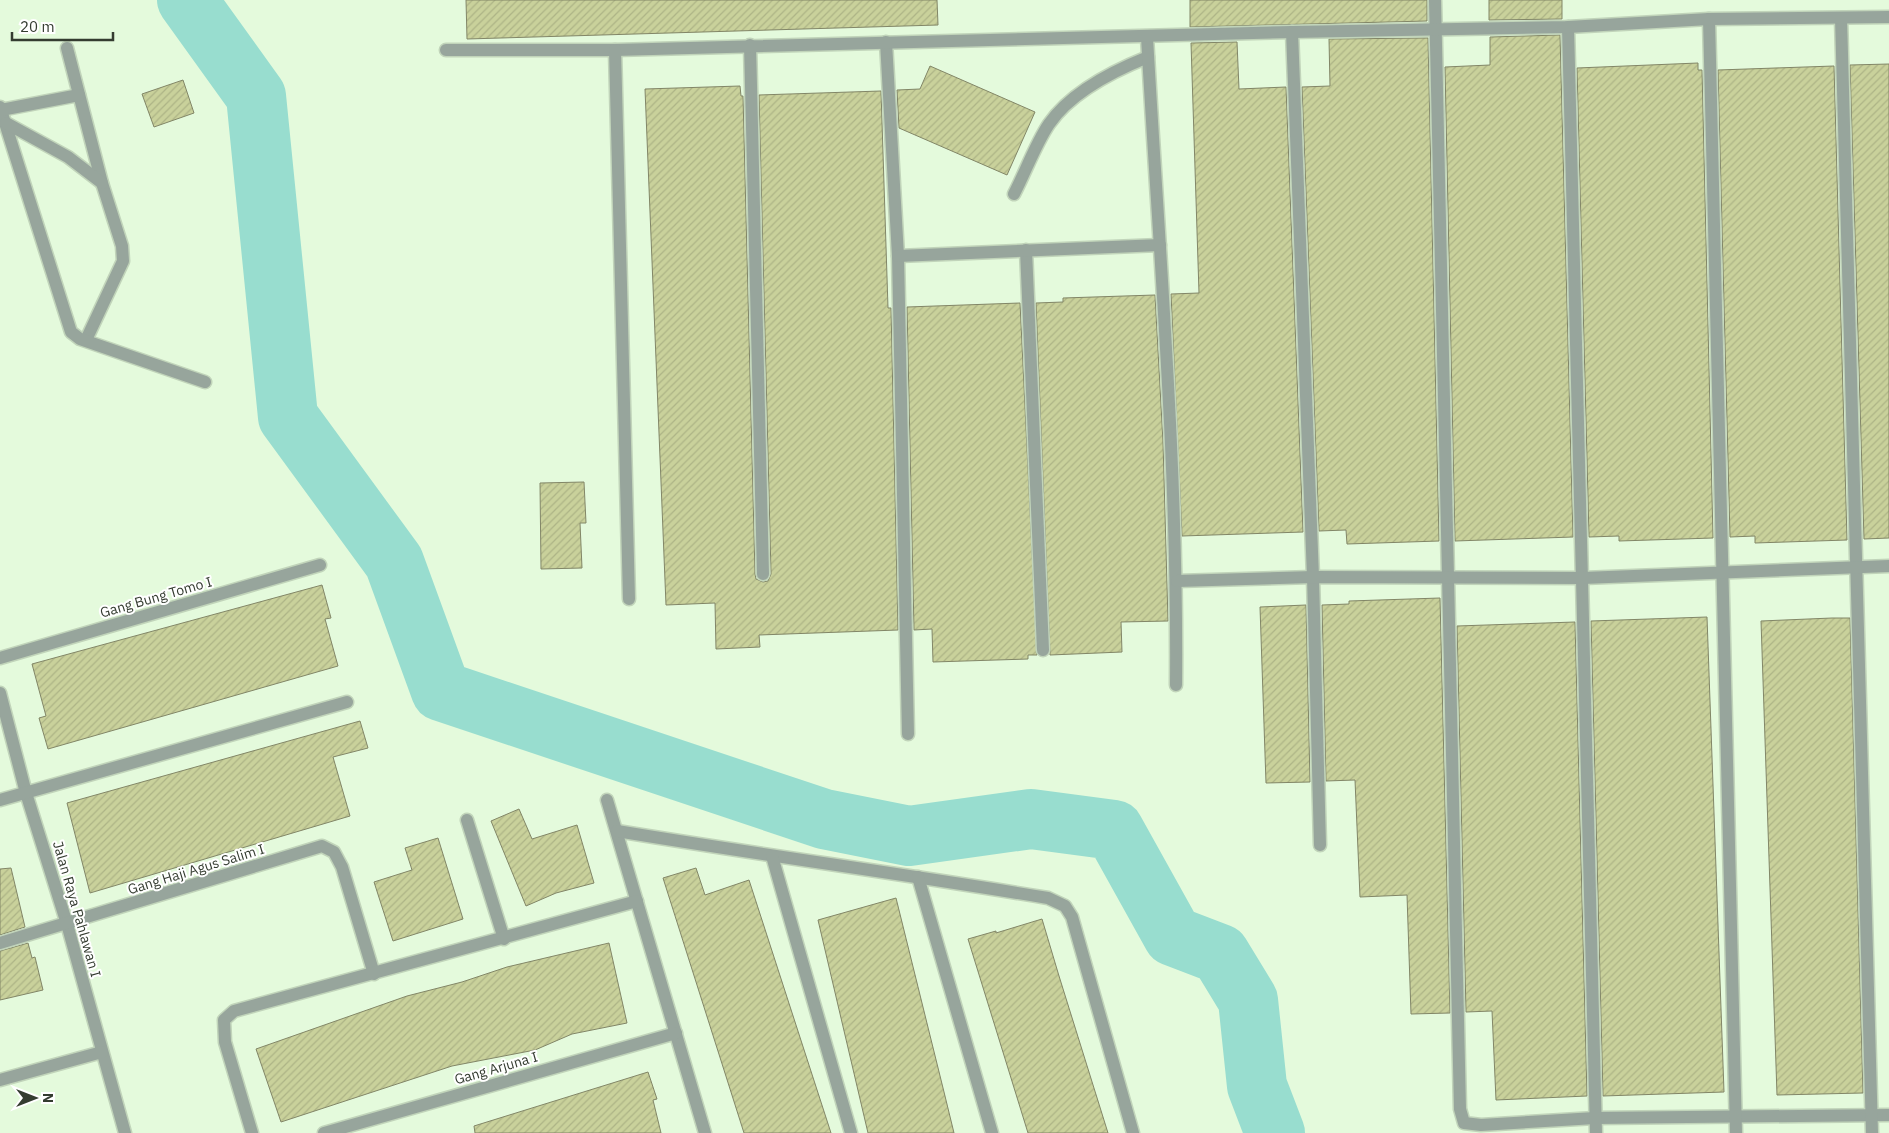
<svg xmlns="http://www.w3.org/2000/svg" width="1889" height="1133" viewBox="0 0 1889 1133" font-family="'IBM Plex Sans',sans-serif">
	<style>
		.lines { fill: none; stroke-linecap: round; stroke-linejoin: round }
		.river { stroke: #98ddcf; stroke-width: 60 }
		.building { fill: url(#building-hatch); stroke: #828667 }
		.service-casing { stroke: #c1d4ba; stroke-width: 15 }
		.minor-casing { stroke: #c1d4ba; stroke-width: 15 }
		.service { stroke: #97a59c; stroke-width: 12 }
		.minor { stroke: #97a59c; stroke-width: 12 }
		.labels { text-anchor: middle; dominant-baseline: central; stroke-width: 4; stroke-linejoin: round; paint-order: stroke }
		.street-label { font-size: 14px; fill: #343c30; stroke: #fff }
	</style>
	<defs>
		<pattern id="building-hatch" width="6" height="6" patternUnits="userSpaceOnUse" patternTransform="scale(1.25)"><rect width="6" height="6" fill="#c9d19b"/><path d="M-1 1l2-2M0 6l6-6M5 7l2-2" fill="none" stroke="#adb486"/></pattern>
	</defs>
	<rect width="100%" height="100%" fill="#e4fadc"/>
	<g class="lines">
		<polyline class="river" points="187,0 256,96 288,417 394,562 441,691 824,819 909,836 1031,819 1114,830 1173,936 1220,954 1248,1000 1257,1086 1275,1133"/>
	</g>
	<g class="building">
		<polygon points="466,0 937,0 938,25 467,39"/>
		<polygon points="1190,0 1427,0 1427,21 1190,27"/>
		<polygon points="1489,0 1562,0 1562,19 1489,20"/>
		<polygon points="1560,35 1573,537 1455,541 1445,67 1490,65 1490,37"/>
		<polygon points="1428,38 1439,541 1347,544 1346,530 1319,531 1302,87 1330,86 1329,39"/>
		<polygon points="1237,42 1239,89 1286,87 1303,532 1182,536 1171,294 1199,293 1191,43"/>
		<polygon points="1698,63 1698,70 1702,70 1713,538 1619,541 1619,536 1589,537 1577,68"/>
		<polygon points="1889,64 1889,538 1864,539 1850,65"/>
		<polygon points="930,66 1035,112 1007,175 899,128 897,90 920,89"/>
		<polygon points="1834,66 1847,540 1755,543 1755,536 1730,537 1718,70"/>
		<polygon points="183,80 194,113 154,127 142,94"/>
		<polygon points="740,86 741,96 743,96 755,574 756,579 763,582 768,581 771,574 759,95 881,91 888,308 891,308 898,630 759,635 760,647 716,649 715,603 666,605 645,89"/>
		<polygon points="1155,295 1163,442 1168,621 1121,622 1122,652 1050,655 1036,303 1063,302 1063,298"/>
		<polygon points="1020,303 1037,655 1028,655 1028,659 933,662 932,629 914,630 907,307"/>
		<polygon points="584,482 586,523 580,523 582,568 541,569 540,483"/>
		<polygon points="322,585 331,618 325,619 338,666 48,749 39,718 46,716 32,664"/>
		<polygon points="1440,598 1450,1013 1411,1014 1407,895 1360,897 1355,780 1326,781 1322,605 1349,604 1349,601"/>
		<polygon points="1306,605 1310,782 1266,783 1260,607"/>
		<polygon points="1707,617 1724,1092 1603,1096 1591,621"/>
		<polygon points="1832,618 1850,618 1863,1093 1777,1095 1761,621"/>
		<polygon points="1575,622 1587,1096 1496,1100 1492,1011 1466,1012 1457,626"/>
		<polygon points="360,721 368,748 333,757 350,816 90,893 67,803"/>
		<polygon points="519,809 532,839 577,825 594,883 556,893 526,906 491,821"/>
		<polygon points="438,838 463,919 393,941 374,882 412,870 405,848"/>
		<polygon points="11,868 25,927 0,935 0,869"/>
		<polygon points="696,868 705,895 749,880 831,1133 744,1133 663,878"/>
		<polygon points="896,898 944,1092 954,1133 868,1133 818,920"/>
		<polygon points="1042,919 1059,976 1108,1133 1028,1133 968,939 996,931 996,933"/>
		<polygon points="28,943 32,958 35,957 43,990 0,1000 0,951"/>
		<polygon points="609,943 627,1023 572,1034 535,1050 452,1066 281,1122 256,1049 407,996 462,982 507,967"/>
		<polygon points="648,1072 657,1099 653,1100 661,1133 475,1133 474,1126"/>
	</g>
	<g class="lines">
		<g class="service-casing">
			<g id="service">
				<polyline points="67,48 102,183 122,246 123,261 86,340"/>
				<polyline points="0,107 71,332 80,339 205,382"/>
				<polyline points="1,110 79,95"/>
				<polyline points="6,123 68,157 102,183"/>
				<path d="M 1014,194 C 1025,173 1036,143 1049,124 C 1071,92 1113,71 1148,57"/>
			</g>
		</g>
		<g class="minor-casing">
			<g id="minor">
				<polyline points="1435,0 1460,1109 1464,1123 1481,1125 1595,1118 1889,1115"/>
				<polyline points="1841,18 1872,1133"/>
				<polyline points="1709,19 1736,1133"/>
				<polyline points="1568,27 1596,1133"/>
				<polyline points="1292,32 1313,577 1320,845"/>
				<path d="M 1147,37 C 1159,252 1178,468 1176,685"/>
				<polyline points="886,42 898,256 908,734"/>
				<polyline points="750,45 763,574"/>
				<polyline points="446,50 615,50 1292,32 1568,27 1709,19 1889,17"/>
				<polyline points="615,50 629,599"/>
				<polyline points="1026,250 1043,650"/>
				<polyline points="898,256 1160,245"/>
				<polyline points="1177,581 1313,577 1583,578 1889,566"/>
				<polyline points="0,658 320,565"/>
				<polyline points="0,693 26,793 67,924 125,1133"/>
				<polyline points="0,800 347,702"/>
				<polyline points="607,800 705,1133"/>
				<polyline points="467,820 504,939"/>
				<path d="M 617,831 C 761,855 905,874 1048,898 L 1065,906 L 1072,917 L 1133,1133"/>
				<polyline points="772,856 851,1133"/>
				<polyline points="918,877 992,1133"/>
				<polyline points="0,943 322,846 334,852 342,867 374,974"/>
				<polyline points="0,1080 102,1052"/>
				<polyline points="252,1133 225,1042 224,1020 234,1011 637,901"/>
				<polyline points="324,1133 676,1033"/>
			</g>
		</g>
		<use href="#service" class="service"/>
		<use href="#minor" class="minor"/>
	</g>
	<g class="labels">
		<g class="street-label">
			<text transform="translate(156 597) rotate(-16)">Gang Bung Tomo I</text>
			<text transform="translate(196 869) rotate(-17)">Gang Haji Agus Salim I</text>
			<text transform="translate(77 909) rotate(74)">Jalan Raya Pahlawan I</text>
			<text transform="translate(496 1068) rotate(-16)">Gang Arjuna I</text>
		</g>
	</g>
	<g transform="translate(35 1098) rotate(90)" stroke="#ffffff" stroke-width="4" paint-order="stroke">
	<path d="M0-4L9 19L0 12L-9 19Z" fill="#343c30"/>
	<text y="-8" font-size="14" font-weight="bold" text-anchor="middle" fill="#343c30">N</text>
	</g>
	<path d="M12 32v8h101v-8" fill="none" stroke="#343c30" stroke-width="2.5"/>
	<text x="20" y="32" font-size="15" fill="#343c30" stroke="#ffffff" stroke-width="4" paint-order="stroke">20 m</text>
</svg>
